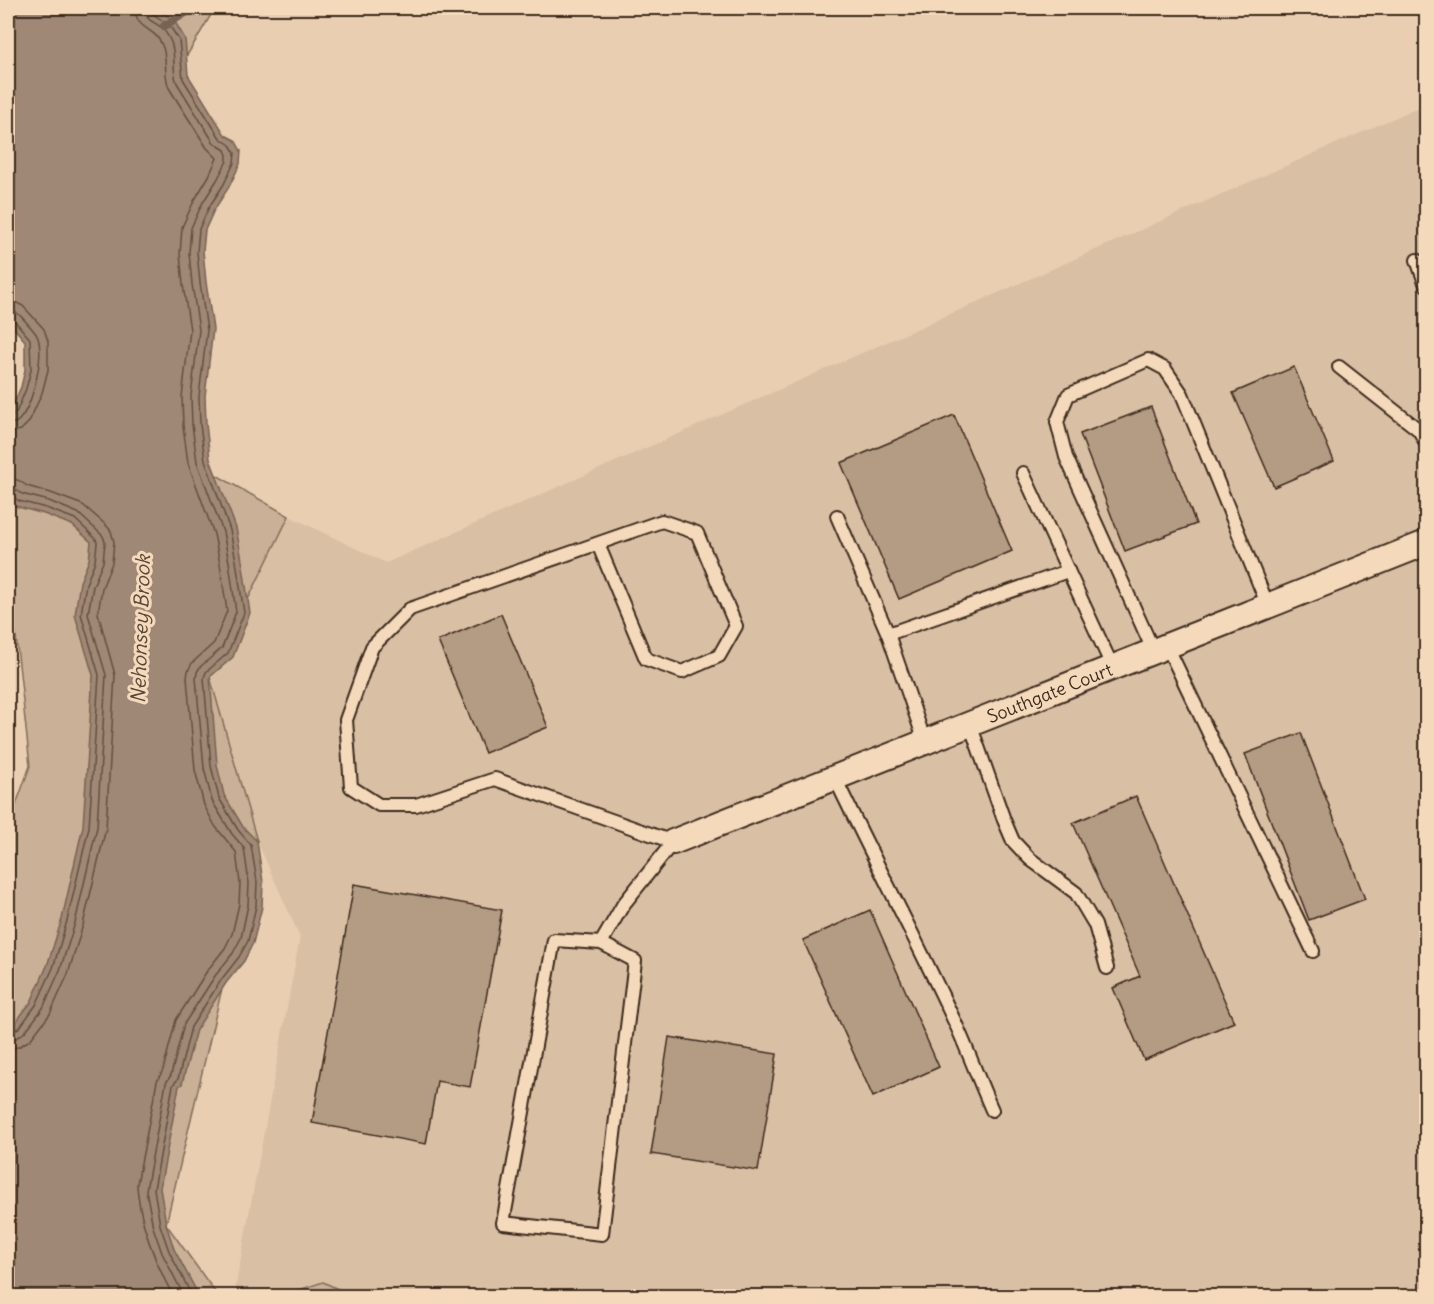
<svg xmlns="http://www.w3.org/2000/svg" width="1434" height="1304" viewBox="0 0 1434 1304" font-family="Delius,sans-serif">
	<style>
		.built { fill: #d9bfa4 }
		.green { fill: #c9b096; stroke: #826d5a; stroke-width: 1.5 }
		.water { fill: #9f8874; stroke: #776252; stroke-width: 1.5 }
		.lines { fill: none; stroke-linecap: round; stroke-linejoin: round }
		.shore { stroke: #635040; stroke-width: 1.5 }
		.stream { stroke: #776252; stroke-width: 8 }
		.building { fill: #b39b84; stroke: #3b2a1e; stroke-width: 1.5 }
		.service-casing { stroke: #3b2a1e; stroke-width: 16 }
		.minor-casing { stroke: #3b2a1e; stroke-width: 28 }
		.service { stroke: #f4d9bb; stroke-width: 12 }
		.minor { stroke: #f4d9bb; stroke-width: 24 }
		.labels { text-anchor: middle; dominant-baseline: central; stroke-width: 6; stroke-linejoin: round; paint-order: stroke }
		.street-label { font-size: 18px; fill: #3b2a1e; stroke: #f4d9bb }
		.water-label { font-size: 20px; font-style: italic; fill: #594638; stroke: #f4d9bb }
	</style>
	<rect width="100%" height="100%" fill="#e9ceb2"/>
	<filter id="ink" filterUnits="userSpaceOnUse"><feTurbulence type="fractalNoise" baseFrequency=".0167" numOctaves="2"/><feDisplacementMap in="SourceGraphic" scale="12" xChannelSelector="R" yChannelSelector="G"/><feConvolveMatrix kernelMatrix="1 2 1 2 8 2 1 2 1" color-interpolation-filters="sRGB"/></filter>
	<g filter="url(#ink)">
		<polygon class="built" points="1426,104 1426,1296 353,1296 323,1282 281,1296 234,1296 300,937 257,841 210,677 289,516 386,563"/>
		<g class="green">
			<polygon points="76,8 215,8 159,103"/>
			<polygon points="8,430 160,443 289,516 210,677 257,841 166,1224 218,1296 8,1296 8,827 30,766 8,563"/>
			<polygon points="323,1282 353,1296 281,1296"/>
		</g>
		<polygon class="water" points="13,8 150,8 160,11 174,20 185,39 188,75 225,135 235,140 241,151 240,164 229,187 214,210 205,230 203,251 206,282 213,329 205,396 206,424 210,459 236,528 242,560 250,613 233,657 210,677 217,765 224,795 243,827 257,841 263,882 262,907 253,943 244,961 226,983 196,1030 194,1037 182,1084 179,1086 160,1188 166,1224 174,1249 199,1296 8,1296 8,1028 15,1023 31,1002 47,966 62,919 83,826 93,675 75,615 80,582 89,560 91,542 72,525 44,514 15,506 8,499 8,416 21,387 25,370 25,341 8,321 8,10"/>
		<g class="lines">
			<g class="shore">
				<path d="M 135,8 C 136,31 155,27 162,45 C 168,58 163,74 169,88 L 207,148 L 217,158 L 209,176 L 194,201 L 182,227 L 180,254 L 183,285 L 190,330 L 182,397 L 183,426 L 188,463 L 214,534 L 220,564 L 227,611 L 214,643 L 192,663 L 188,671 L 187,678 L 195,770 L 204,805 L 215,826 L 236,852 L 240,883 L 239,904 L 232,934 L 225,948 L 207,971 L 176,1020 L 163,1070 L 157,1081 L 137,1184 C 137,1192 139,1200 140,1208 C 146,1240 158,1268 173,1296"/>
				<path d="M 144,8 C 145,20 153,21 162,28 C 165,31 168,36 170,40 C 177,53 171,70 177,83 L 214,143 L 225,150 L 227,155 L 227,161 L 217,180 L 202,204 L 191,228 L 189,253 L 192,284 L 199,330 L 191,396 L 192,425 L 197,462 L 223,532 L 229,562 L 236,612 L 222,648 L 200,667 L 197,672 L 196,678 L 204,768 L 212,801 L 232,834 L 244,848 L 249,883 L 248,905 L 241,938 L 233,953 L 215,976 L 184,1024 L 171,1075 L 166,1083 L 146,1190 L 153,1227 L 162,1253 L 184,1296"/>
				<polyline points="151,8 153,14 169,25 179,40 183,79 220,138 230,145 235,153 234,163 224,184 209,207 199,229 197,252 200,283 207,330 199,396 200,425 205,460 230,530 236,561 244,613 228,653 206,672 204,678 211,766 219,798 238,830 251,845 257,882 256,906 248,941 239,957 221,980 191,1027 178,1079 173,1085 154,1189 160,1225 169,1251 192,1296"/>
				<polyline points="8,301 17,303 23,306 44,329 48,341 48,370 42,393 29,422 21,430 8,433"/>
				<path d="M 8,310 C 17,311 21,316 27,323 C 30,327 36,332 38,338 C 44,357 33,404 20,419 C 17,423 13,424 8,424"/>
				<polyline points="8,318 14,320 30,339 31,370 26,389 16,413 12,416 8,417"/>
				<polyline points="8,479 18,480 27,486 51,493 83,505 106,525 111,531 114,542 112,563 102,588 98,613 115,675 106,828 83,925 68,974 50,1014 30,1040 18,1047 8,1049"/>
				<polyline points="8,488 15,489 22,494 49,501 78,513 103,536 105,542 103,562 93,586 88,614 106,675 97,827 75,923 60,970 43,1008 25,1032 15,1039 8,1040"/>
				<polyline points="8,495 12,496 19,501 46,508 75,519 96,539 97,543 95,561 86,584 81,614 99,675 89,827 67,921 53,968 36,1005 20,1027 12,1032 8,1032"/>
			</g>
			<polyline class="stream" points="164,26 187,12 200,8"/>
		</g>
		<g class="building">
			<polygon points="1294,367 1334,461 1274,487 1233,393"/>
			<polygon points="1151,407 1196,524 1125,551 1080,434"/>
			<polygon points="954,415 1012,551 899,599 841,463"/>
			<polygon points="501,614 548,727 485,753 438,641"/>
			<polygon points="1301,733 1365,899 1309,920 1245,754"/>
			<polygon points="1136,796 1234,1022 1144,1060 1113,988 1140,976 1073,823"/>
			<polygon points="354,884 502,910 470,1087 437,1081 426,1144 312,1123"/>
			<polygon points="870,910 939,1067 873,1097 803,940"/>
			<polygon points="669,1037 777,1054 758,1171 651,1154"/>
		</g>
		<g class="lines">
			<g class="service-casing">
				<g id="service">
					<polyline points="1417,260 1426,285"/>
					<polyline points="1339,367 1419,430 1426,443"/>
					<polyline points="1023,473 1113,668"/>
					<polyline points="837,516 888,634 925,742"/>
					<polyline points="598,544 646,659 682,672 719,656 736,626 697,533 662,521 410,609 372,647 346,720 351,787 379,805 416,805 495,779 673,842 623,905 601,943 554,940 503,1223 602,1234 635,961 601,943"/>
					<polyline points="888,634 1068,571"/>
					<polyline points="1167,646 1313,951"/>
					<polyline points="1154,652 1066,457 1057,422 1068,395 1148,360 1165,369 1182,394 1268,606"/>
					<polyline points="970,724 1004,820 1013,841 1030,859 1076,893 1095,925 1107,968"/>
					<path d="M 835,778 C 875,862 919,944 958,1029 C 970,1056 980,1083 992,1110"/>
				</g>
			</g>
			<g class="minor-casing">
				<g id="minor">
					<path id="s1" d="M 673,842 L 1426,543"/>
				</g>
			</g>
			<use href="#service" class="service"/>
			<use href="#minor" class="minor"/>
		</g>
	</g>
	<g class="labels">
		<g class="street-label">
			<text stroke="none"><textPath href="#s1" startOffset="405">Southgate Court</textPath></text>
		</g>
		<g class="water-label">
			<text transform="translate(140 629) rotate(-88)">Nehonsey Brook</text>
		</g>
	</g>
	<rect width="1434" height="1304" fill="none" stroke="#f4d9bb" stroke-width="30"/>
	<rect x="15" y="15" width="1404" height="1274" fill="none" stroke="#3b2a1e" stroke-width="2" filter="url(#ink)"/>
</svg>
